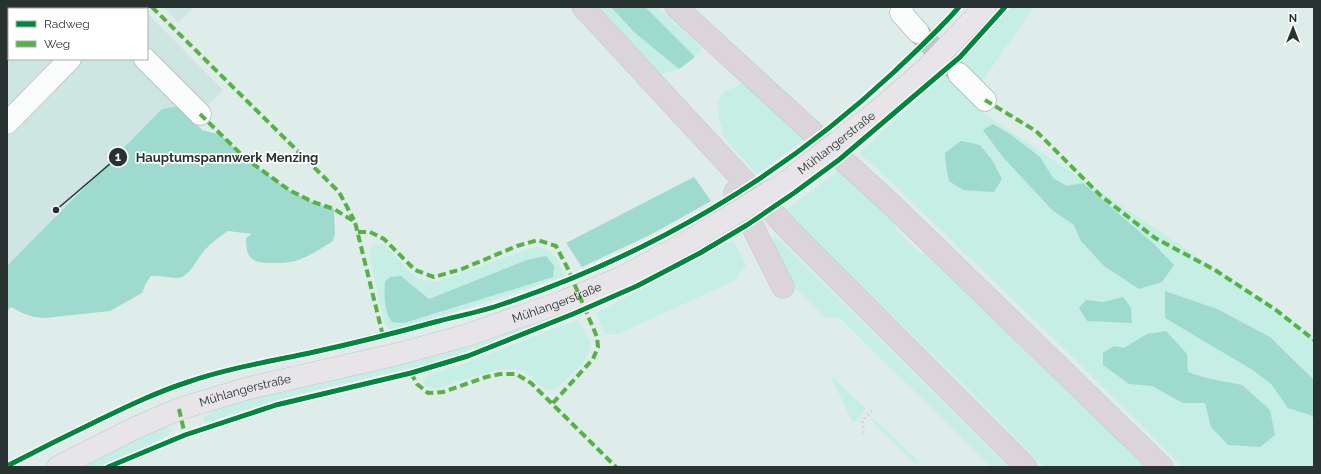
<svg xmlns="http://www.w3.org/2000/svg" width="1321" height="474" viewBox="0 0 1321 474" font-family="Raleway,sans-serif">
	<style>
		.built { fill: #cde6e1 }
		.green { fill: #c5eee4 }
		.forest { fill: #9fdace }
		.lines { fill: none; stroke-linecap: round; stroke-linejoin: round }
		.minor-tunnel { stroke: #bac8c5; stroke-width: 22; stroke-dasharray: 22 11; stroke-linecap: butt }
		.minor-casing { stroke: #a1aca9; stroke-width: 23 }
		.major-casing { stroke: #c1c8c6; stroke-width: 23 }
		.highway-casing { stroke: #c1c8c6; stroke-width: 23 }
		.path { stroke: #d1d5d4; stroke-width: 2.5; stroke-dasharray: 2 3; stroke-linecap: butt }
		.minor { stroke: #fafcfc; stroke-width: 22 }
		.major { stroke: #e7e5e7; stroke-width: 22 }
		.highway { stroke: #dbd5da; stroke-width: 22 }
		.major-bridge-casing { stroke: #c1c8c6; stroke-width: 23; stroke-linecap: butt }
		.major-bridge { stroke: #e7e5e7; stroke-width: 22 }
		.quiet { stroke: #56b246; stroke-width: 4; stroke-dasharray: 8 4; stroke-linecap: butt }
		.cycleway-casing { stroke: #fff; stroke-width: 8 }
		.cycleway { stroke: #00873e; stroke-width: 5 }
		.labels { text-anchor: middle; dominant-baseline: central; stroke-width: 3.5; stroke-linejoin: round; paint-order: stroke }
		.street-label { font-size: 12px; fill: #283230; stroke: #fff }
		.leader { fill: none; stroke: #283230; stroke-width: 1.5 }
		.callout-dot { fill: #283230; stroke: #fff; stroke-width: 1.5 }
		.mark-label { font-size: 12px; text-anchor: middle; font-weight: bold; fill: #fff }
		.callout-label { font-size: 13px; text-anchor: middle; font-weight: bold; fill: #283230; stroke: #fff; stroke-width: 3.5; stroke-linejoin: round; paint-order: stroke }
	</style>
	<rect width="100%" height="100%" fill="#dfedea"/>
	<g class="built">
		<polygon points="7,7 141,7 143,9 9,9 9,59 147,59 147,13 223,90 7,311"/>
		<polygon points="163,7 194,7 178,22"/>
	</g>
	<g class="green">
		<path d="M 598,7 L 657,7 L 702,48 C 689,65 680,69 660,75 Z"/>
		<polygon points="1010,7 1034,7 969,100 989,117 1305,329 1314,337 1314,467 1183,467 1060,345 884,175 859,153 964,57"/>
		<polygon points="743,83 805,139 757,174 725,139 720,122 717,103 724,92"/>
		<polygon points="841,169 897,222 895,229 921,254 927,252 1147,467 1044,467 962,383 784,211"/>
		<polygon points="775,236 1008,467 991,467 840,318 825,317 791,283 770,241"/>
		<polygon points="733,240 746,265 734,281 618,334 605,334 596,313"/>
		<path d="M 381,244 C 397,253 405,274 424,280 C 428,281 432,281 436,282 L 534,247 C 553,246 558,261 565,276 L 452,313 L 394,330 C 389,329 387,328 384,323 L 370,258 L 370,250 L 374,245 Z"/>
		<path d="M 570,309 L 571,311 C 533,327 495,345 455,357 C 418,368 380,375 343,384 C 296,394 250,408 205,423 L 203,419 L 213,409 Z"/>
		<path d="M 577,320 C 581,327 587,334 590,342 C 595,358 564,380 554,390 C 539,390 535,377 523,371 C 507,363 457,382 439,388 L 432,388 L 425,387 L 423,382 L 426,377 L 433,373 L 458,366 Z"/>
		<polygon points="830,375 866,409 853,423"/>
		<polygon points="873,418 918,461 915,463 871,420"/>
		<polygon points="164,426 172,430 164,438 100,467 75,467"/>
	</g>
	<g class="forest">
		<polygon points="611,7 645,7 695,57 679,69 634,32"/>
		<path d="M 180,106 L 202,130 L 221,135 L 245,158 L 289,190 L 313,202 L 334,209 L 335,234 L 333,241 C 323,247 313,254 303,258 C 293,263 283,263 272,263 C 252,263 246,259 246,238 L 252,234 L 228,231 C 219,237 211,243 204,251 C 197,259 192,272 182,277 C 174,280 160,275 151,276 L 146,283 L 142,293 L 110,311 L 45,318 L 34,317 L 22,313 L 11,307 L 7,311 L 7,266 L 162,109 Z"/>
		<polygon points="993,124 1010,134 1040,157 1053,178 1067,186 1083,183 1154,244 1174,265 1162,282 1139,289 1104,266 1081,241 1074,225 1052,210 1002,156 983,130"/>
		<polygon points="961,141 980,145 992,160 1002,179 994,192 963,190 949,181 946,165 945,153"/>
		<polygon points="694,177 711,201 652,234 582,267 566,243"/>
		<path d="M 546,256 L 554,266 L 553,277 L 404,323 L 392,322 C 384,312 384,294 385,282 L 390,277 L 401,276 L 429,299 L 527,260 Z"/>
		<polygon points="1165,291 1217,309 1270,337 1314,380 1314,418 1310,415 1288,408 1271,384 1251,369 1165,318"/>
		<polygon points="1123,297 1131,308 1132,323 1087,321 1079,308 1086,300 1103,302"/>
		<polygon points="1166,331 1187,354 1188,372 1206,378 1242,385 1270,410 1275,435 1260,447 1228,445 1211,427 1205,403 1183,403 1152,386 1129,384 1103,365 1103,353 1114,346 1124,348 1147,334"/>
	</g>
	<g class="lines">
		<polyline class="minor-tunnel" points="918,32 959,74"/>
		<g class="minor-casing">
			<g id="minor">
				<polyline points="92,7 94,9"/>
				<polyline points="902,7 901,13 918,32"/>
				<polyline points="34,9 36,7"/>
				<polyline points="7,37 9,35"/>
				<polyline points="145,59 200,114"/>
				<polyline points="959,74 985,100"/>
				<polyline points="7,123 70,59"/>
			</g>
		</g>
		<g class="major-casing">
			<g id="major">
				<polyline points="875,113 927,68 985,7"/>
				<path id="s1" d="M 58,467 L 135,428 L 179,409 L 249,388 L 398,354 L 464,336 L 562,302 L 621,278 L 693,239"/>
			</g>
		</g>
		<g class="highway-casing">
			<g id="highway">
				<polyline points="583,7 792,233 1026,467"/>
				<polyline points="676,7 892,205 1162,467"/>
				<polyline points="735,192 783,287"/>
			</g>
		</g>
		<polyline class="path" points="864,433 862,421 872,411"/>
		<use href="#minor" class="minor"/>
		<use href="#major" class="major"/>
		<use href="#highway" class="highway"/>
		<g class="major-bridge-casing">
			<g id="major-bridge">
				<path id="s2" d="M 693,239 L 785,183 L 875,113"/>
			</g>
		</g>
		<use href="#major-bridge" class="major-bridge"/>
		<g class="quiet">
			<polyline points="152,7 339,192 354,220"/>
			<polyline points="985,100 1036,131 1100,195 1155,238 1215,270 1276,310 1314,340"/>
			<polyline points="200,114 245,158 289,190 313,202 334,209 355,222 383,336"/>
			<polyline points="358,232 370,232 384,239 415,270 434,277 462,269 517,246 538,240 556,246 568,269 597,337 598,347 593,359 552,404"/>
			<polyline points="411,373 417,384 428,393 443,392 486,377 500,374 516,374 531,383 616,467"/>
			<polyline points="179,409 185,435"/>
		</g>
		<g class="cycleway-casing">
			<g id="cycleway">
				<path d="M 7,466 C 38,450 68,435 99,420 C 128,406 157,392 188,382 C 229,368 272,361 314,352 C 355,343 395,333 435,322 C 457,316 481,312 503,304 C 651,254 779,179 894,72 C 916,51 939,30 959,7"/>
				<polyline points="108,467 185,435 276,405 411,373 468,356 573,314 637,286 700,253 747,225 794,193 840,159 960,57 1005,7"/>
			</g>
		</g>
		<use href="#cycleway" class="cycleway"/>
	</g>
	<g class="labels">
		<g class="street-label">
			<text stroke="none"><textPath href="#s2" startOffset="173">Mühlangerstraße</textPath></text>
			<text stroke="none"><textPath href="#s1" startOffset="527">Mühlangerstraße</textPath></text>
			<text stroke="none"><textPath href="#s1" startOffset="203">Mühlangerstraße</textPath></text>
		</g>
	</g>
	<path class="leader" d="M56 210L118 157"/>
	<g class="callout-dot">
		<circle cx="56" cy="210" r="4"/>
		<circle cx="118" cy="157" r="10"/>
	</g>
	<g class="mark-label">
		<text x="118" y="161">1</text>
	</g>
	<g class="callout-label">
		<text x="227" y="162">Hauptumspannwerk Menzing</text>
	</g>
	<rect width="1321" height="474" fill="none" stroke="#283230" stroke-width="16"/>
	<rect x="8" y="8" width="140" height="52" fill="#ffffff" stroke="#a9adac"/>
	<rect x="16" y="21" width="20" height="6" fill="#00873e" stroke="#a9adac"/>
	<text x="44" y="28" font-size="12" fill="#283230">Radweg</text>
	<rect x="16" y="41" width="20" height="6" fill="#56b246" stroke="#a9adac"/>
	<text x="44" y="48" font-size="12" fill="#283230">Weg</text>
	<g transform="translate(1293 28)" stroke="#ffffff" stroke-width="3" paint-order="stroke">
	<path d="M0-3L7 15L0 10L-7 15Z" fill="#283230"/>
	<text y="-6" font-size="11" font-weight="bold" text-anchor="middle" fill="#283230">N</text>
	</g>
</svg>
